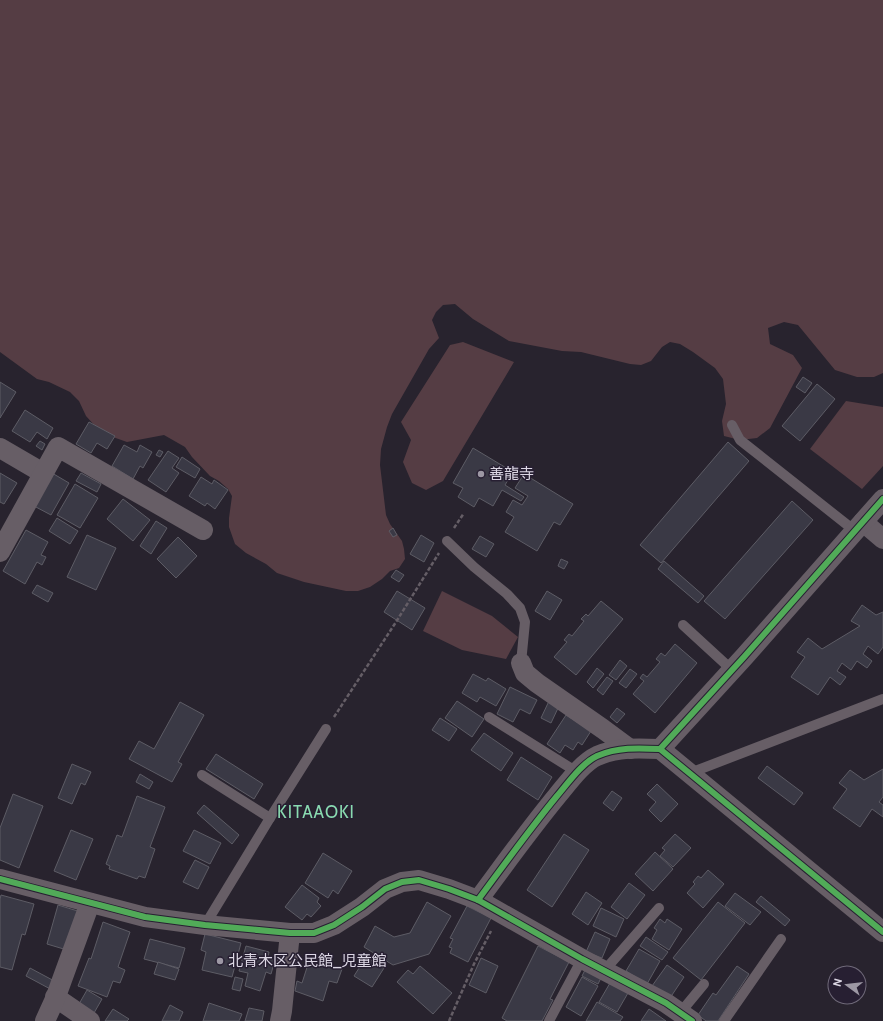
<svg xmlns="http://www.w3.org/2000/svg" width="883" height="1021" viewBox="0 0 883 1021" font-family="Cabin,'Noto Sans JP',sans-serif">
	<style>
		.green { fill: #553d44 }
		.building { fill: #3a3945; stroke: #5d5c65 }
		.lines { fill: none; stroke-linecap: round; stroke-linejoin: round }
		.path { stroke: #655e66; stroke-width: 2.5; stroke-dasharray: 4 2; stroke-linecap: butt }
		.lane { stroke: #675e66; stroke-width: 10 }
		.street { stroke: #675e66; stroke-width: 20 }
		.cycleway-casing { stroke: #271f32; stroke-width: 8 }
		.cycleway { stroke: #51ab58; stroke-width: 6 }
		.poi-dot { fill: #9d98a4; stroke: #271f32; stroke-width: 1.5 }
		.labels { text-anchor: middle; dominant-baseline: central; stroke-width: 3; stroke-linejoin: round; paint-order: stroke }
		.poi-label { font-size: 15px; fill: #dcd7e4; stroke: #271f32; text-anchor: start }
		.quarter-label { font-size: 17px; letter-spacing: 1px; fill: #89dab0; stroke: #271f32 }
	</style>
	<rect width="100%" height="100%" fill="#28232e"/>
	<g class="green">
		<polygon points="0,0 883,0 883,373 874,377 857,377 835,370 798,325 784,322 768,328 770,344 793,355 802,368 770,428 757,438 740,440 724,436 722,421 726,404 723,379 715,368 693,352 680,344 670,342 662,347 651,361 641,365 630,364 581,352 562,351 509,341 473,319 455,304 443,305 436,312 432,320 439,338 429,349 392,414 387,427 381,449 380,465 386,515 390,524 402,541 404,549 405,559 399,568 390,571 382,579 370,587 358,591 346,591 304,582 277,573 266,564 246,553 235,544 229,527 229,518 232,496 228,489 219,481 210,476 192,457 185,447 164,435 127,442 110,436 96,427 86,416 79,401 70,392 49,382 37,379 0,352"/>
		<polygon points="463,342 514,362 443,481 426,490 412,483 403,462 411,440 401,422 450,345"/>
		<polygon points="846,401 883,407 883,466 862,489 810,449"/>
		<polygon points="442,591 492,616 518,637 506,659 462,650 423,631"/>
	</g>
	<g class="building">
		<polygon points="803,377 812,383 805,393 796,387"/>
		<polygon points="0,382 16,392 0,418"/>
		<polygon points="817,384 835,399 800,441 782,426"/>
		<polygon points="25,410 53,428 47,439 37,432 30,442 12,431"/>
		<polygon points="89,422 115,436 107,449 97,443 91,453 76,444"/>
		<polygon points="40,441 45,444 42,450 36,446"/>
		<polygon points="728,442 749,461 661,563 640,545"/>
		<polygon points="124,445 137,452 140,445 152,452 143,468 140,466 133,479 112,466"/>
		<polygon points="473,448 513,472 505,485 524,497 521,501 502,490 493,506 479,498 474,507 458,497 463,488 453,483"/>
		<polygon points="159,450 163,452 160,457 156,455"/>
		<polygon points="168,451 179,458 172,468 179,473 166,492 148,480"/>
		<polygon points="182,457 200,469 195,478 176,467"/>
		<polygon points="0,473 17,483 4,504 0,502"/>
		<polygon points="52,473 69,483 51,515 34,506"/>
		<polygon points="81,473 101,484 97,492 76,481"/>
		<polygon points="524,474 573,504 560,525 554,522 537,551 505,532 514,517 506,512 513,500 522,505 528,496 515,488"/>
		<polygon points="201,477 212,484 214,480 228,490 215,509 207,503 205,506 189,496"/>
		<polygon points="75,484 98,498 80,528 57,515"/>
		<polygon points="123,499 150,520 133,541 107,519"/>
		<polygon points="792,501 813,520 725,619 704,601"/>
		<polygon points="57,518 78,531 70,544 49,531"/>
		<polygon points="156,521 167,528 151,554 140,546"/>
		<polygon points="393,528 397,535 393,537 389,531"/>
		<polygon points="26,530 48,542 41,555 46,557 42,565 37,562 25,584 3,571"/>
		<polygon points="87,535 116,548 96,590 67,577"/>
		<polygon points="421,535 434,543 424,562 410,554"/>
		<polygon points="480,536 494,544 486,557 472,549"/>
		<polygon points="178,537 197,556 176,578 157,559"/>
		<polygon points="561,559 568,562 564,569 558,566"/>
		<polygon points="664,561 704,596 698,603 658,569"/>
		<polygon points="396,570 404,575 399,582 391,577"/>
		<polygon points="37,585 53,593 48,602 32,593"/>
		<polygon points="397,591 425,608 412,630 384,612"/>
		<polygon points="547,591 562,600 550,620 535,611"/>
		<polygon points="601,601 623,619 576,675 554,657 567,642 564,640 569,634 572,636 584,621 581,619 586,614 588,616"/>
		<polygon points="862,605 876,615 883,612 883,647 878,654 868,646 863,654 872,661 867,668 857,661 851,670 842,663 837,671 846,677 840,685 830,677 818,695 791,677 805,657 797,652 808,638 822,649 860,626 851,621"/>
		<polygon points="675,644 697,663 655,713 633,694 644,681 640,678 643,674 647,677 660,662 656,659 661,653 665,656"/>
		<polygon points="620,660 627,666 616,680 609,675"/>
		<polygon points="597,668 604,674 593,688 587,682"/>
		<polygon points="630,669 637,674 626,688 619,683"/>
		<polygon points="473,674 486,681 488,678 506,689 496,706 480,697 477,702 462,693"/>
		<polygon points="607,677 613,681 603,695 597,690"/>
		<polygon points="510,687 537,700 530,714 520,709 513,722 497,714"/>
		<polygon points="457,701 484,719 472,737 445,718"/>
		<polygon points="549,701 559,706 551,723 541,718"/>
		<polygon points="180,702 204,715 178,762 182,764 172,782 129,759 139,741 154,749"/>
		<polygon points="617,708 625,714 617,723 610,717"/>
		<polygon points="566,715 591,731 582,745 578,742 573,750 565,745 560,753 547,744"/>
		<polygon points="440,718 457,729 449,741 432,730"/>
		<polygon points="484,733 513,753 501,771 471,750"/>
		<polygon points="216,754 263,784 254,799 206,769"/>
		<polygon points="521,757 552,777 538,800 507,780"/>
		<polygon points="72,764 91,772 85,785 81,783 72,804 58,798"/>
		<polygon points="767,766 803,793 794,805 758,778"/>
		<polygon points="883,769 883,797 879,802 883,805 883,817 872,809 860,827 833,808 847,789 839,783 850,770 864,780"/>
		<polygon points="140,774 153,782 149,789 136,782"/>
		<polygon points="657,784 678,804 661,822 649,810 656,802 647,794"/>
		<polygon points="612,791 622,798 613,811 603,803"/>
		<polygon points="13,794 43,806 19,868 0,860 0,828"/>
		<polygon points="137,796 165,807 150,847 155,849 145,878 139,876 137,879 109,869 110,866 106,864 117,835 122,837"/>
		<polygon points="204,805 239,835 232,844 197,813"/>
		<polygon points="71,830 93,839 76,880 54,871"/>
		<polygon points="194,830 221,843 210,864 183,851"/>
		<polygon points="564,834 589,850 552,907 527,890"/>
		<polygon points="675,834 691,848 673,867 660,856 665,850 662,848"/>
		<polygon points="655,852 673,869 653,891 635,874"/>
		<polygon points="323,853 352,871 338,894 333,890 328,898 305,883"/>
		<polygon points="195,860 209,867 198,889 183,882"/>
		<polygon points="708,870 724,884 703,908 687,893 695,884 693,882 698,876 701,878"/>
		<polygon points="629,883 645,895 627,919 611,907"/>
		<polygon points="302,885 319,898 317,902 321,906 311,917 307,914 302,920 285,907"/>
		<polygon points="586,892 602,903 588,925 572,914"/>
		<polygon points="735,893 761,912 750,925 725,906"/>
		<polygon points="1,895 34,904 25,935 22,934 12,970 0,967 0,899"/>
		<polygon points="761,896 790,920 785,926 756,902"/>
		<polygon points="427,902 451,916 429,954 393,965 364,947 375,926 394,937 410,933"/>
		<polygon points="718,902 745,923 701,980 673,958"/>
		<polygon points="58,905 81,912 67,950 47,944"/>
		<polygon points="467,906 491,918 468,962 450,953 452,948 449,947 453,939 450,938"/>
		<polygon points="601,908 624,919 616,937 593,926"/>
		<polygon points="660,919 665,923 667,919 682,929 669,950 652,939 657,930 654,928"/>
		<polygon points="103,922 130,932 118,967 125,970 120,983 113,981 107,997 78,986 89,958 91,959"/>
		<polygon points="595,932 610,939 602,958 586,952"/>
		<polygon points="205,934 241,943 232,977 202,970 206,952 201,950"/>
		<polygon points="646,937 668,952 662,960 640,946"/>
		<polygon points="150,939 185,948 179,968 144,959"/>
		<polygon points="246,946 269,952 268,958 275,960 271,974 266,972 260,991 245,986 248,973 239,971"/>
		<polygon points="538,946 569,962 550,999 553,1000 542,1021 507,1021 502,1018"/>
		<polygon points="639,949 660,961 647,984 626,971"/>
		<polygon points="366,957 384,968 372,987 354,976"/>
		<polygon points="310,958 342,969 337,983 329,981 323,1001 295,991 297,981 302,983"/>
		<polygon points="481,958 498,966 486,993 469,985"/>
		<polygon points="158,962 179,969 175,980 154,974"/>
		<polygon points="667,965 684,977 670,998 652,986"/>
		<polygon points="420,966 452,993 433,1014 397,982 408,970 413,974"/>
		<polygon points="737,966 749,974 718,1021 706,1021 698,1015 713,993 716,995"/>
		<polygon points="30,968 58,983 54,991 26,976"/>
		<polygon points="586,968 602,976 598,984 582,976"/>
		<polygon points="235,977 243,979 240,991 232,989"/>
		<polygon points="582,977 598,986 581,1016 566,1007"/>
		<polygon points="610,983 628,993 617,1012 599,1002"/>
		<polygon points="87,990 102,999 94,1013 79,1004"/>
		<polygon points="597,1002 623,1017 620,1021 586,1021"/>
		<polygon points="209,1003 242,1014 239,1021 203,1021"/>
		<polygon points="170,1005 183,1012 179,1021 162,1021"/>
		<polygon points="249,1008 264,1011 262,1021 245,1021"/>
		<polygon points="113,1009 129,1019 127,1021 105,1021"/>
		<polygon points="649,1009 666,1021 641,1021"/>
	</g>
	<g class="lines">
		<g class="path">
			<polyline points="454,528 464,513"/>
			<polyline points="334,717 396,622 439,553"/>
			<polyline points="449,1021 474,964 491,931"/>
		</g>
		<g class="lane">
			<polyline points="732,425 740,440 855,531"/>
			<polyline points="447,541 474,567 507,594 520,608 525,622 521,663"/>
			<polyline points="683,625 732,670"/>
			<polyline points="489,717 577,772"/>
			<polyline points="690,773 883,699"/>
			<polyline points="202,775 270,818"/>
			<polyline points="205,925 270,818 326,729"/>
			<polyline points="604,971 659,908"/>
			<polyline points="680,1013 704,984"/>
			<polyline points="549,1021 582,959"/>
			<polyline points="724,1021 781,939"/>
		</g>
		<g class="street">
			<polyline points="0,448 43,473"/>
			<polyline points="863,522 883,539"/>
			<polyline points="0,552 58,447 203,530"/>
			<polyline points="521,663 525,673 537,683 603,729 630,749"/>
			<polyline points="660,749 744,657 883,499"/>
			<polyline points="0,879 145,917 205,925 290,933 314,933 334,925 362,907 385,889 402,882 419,880 449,889 478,900 582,959 666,1003 692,1021"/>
			<path d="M 478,900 C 504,865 529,830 557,796 C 568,783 582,763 597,756 C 618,747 638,748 660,749 L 883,932"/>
			<polyline points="55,997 90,1021"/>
			<polyline points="45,1021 55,999 90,903"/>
			<polyline points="280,1021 282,1011 290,933"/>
		</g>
		<g class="cycleway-casing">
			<g id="cycleway">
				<polyline points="660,749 744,657 883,499"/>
				<polyline points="0,879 145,917 205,925 290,933 314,933 334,925 362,907 385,889 402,882 419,880 449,889 478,900 582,959 666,1003 692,1021"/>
				<path d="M 478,900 C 504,865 529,830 557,796 C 568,783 582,763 597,756 C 618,747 638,748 660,749 L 883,932"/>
			</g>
		</g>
		<use href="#cycleway" class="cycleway"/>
	</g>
	<g class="poi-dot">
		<circle cx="481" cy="474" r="4"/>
		<circle cx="220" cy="961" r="4"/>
	</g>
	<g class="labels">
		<g class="poi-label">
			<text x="489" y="474">善龍寺</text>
			<text x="228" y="961">北青木区公民館_児童館</text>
		</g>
		<g class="quarter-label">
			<text x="316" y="812">KITAAOKI</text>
		</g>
	</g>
	<g transform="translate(847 985) rotate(285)"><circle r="19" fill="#271f32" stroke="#6f6979"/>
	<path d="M0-3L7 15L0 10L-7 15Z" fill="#9d98a4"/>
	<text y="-6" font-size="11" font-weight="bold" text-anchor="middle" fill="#dcd7e4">N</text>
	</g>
</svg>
